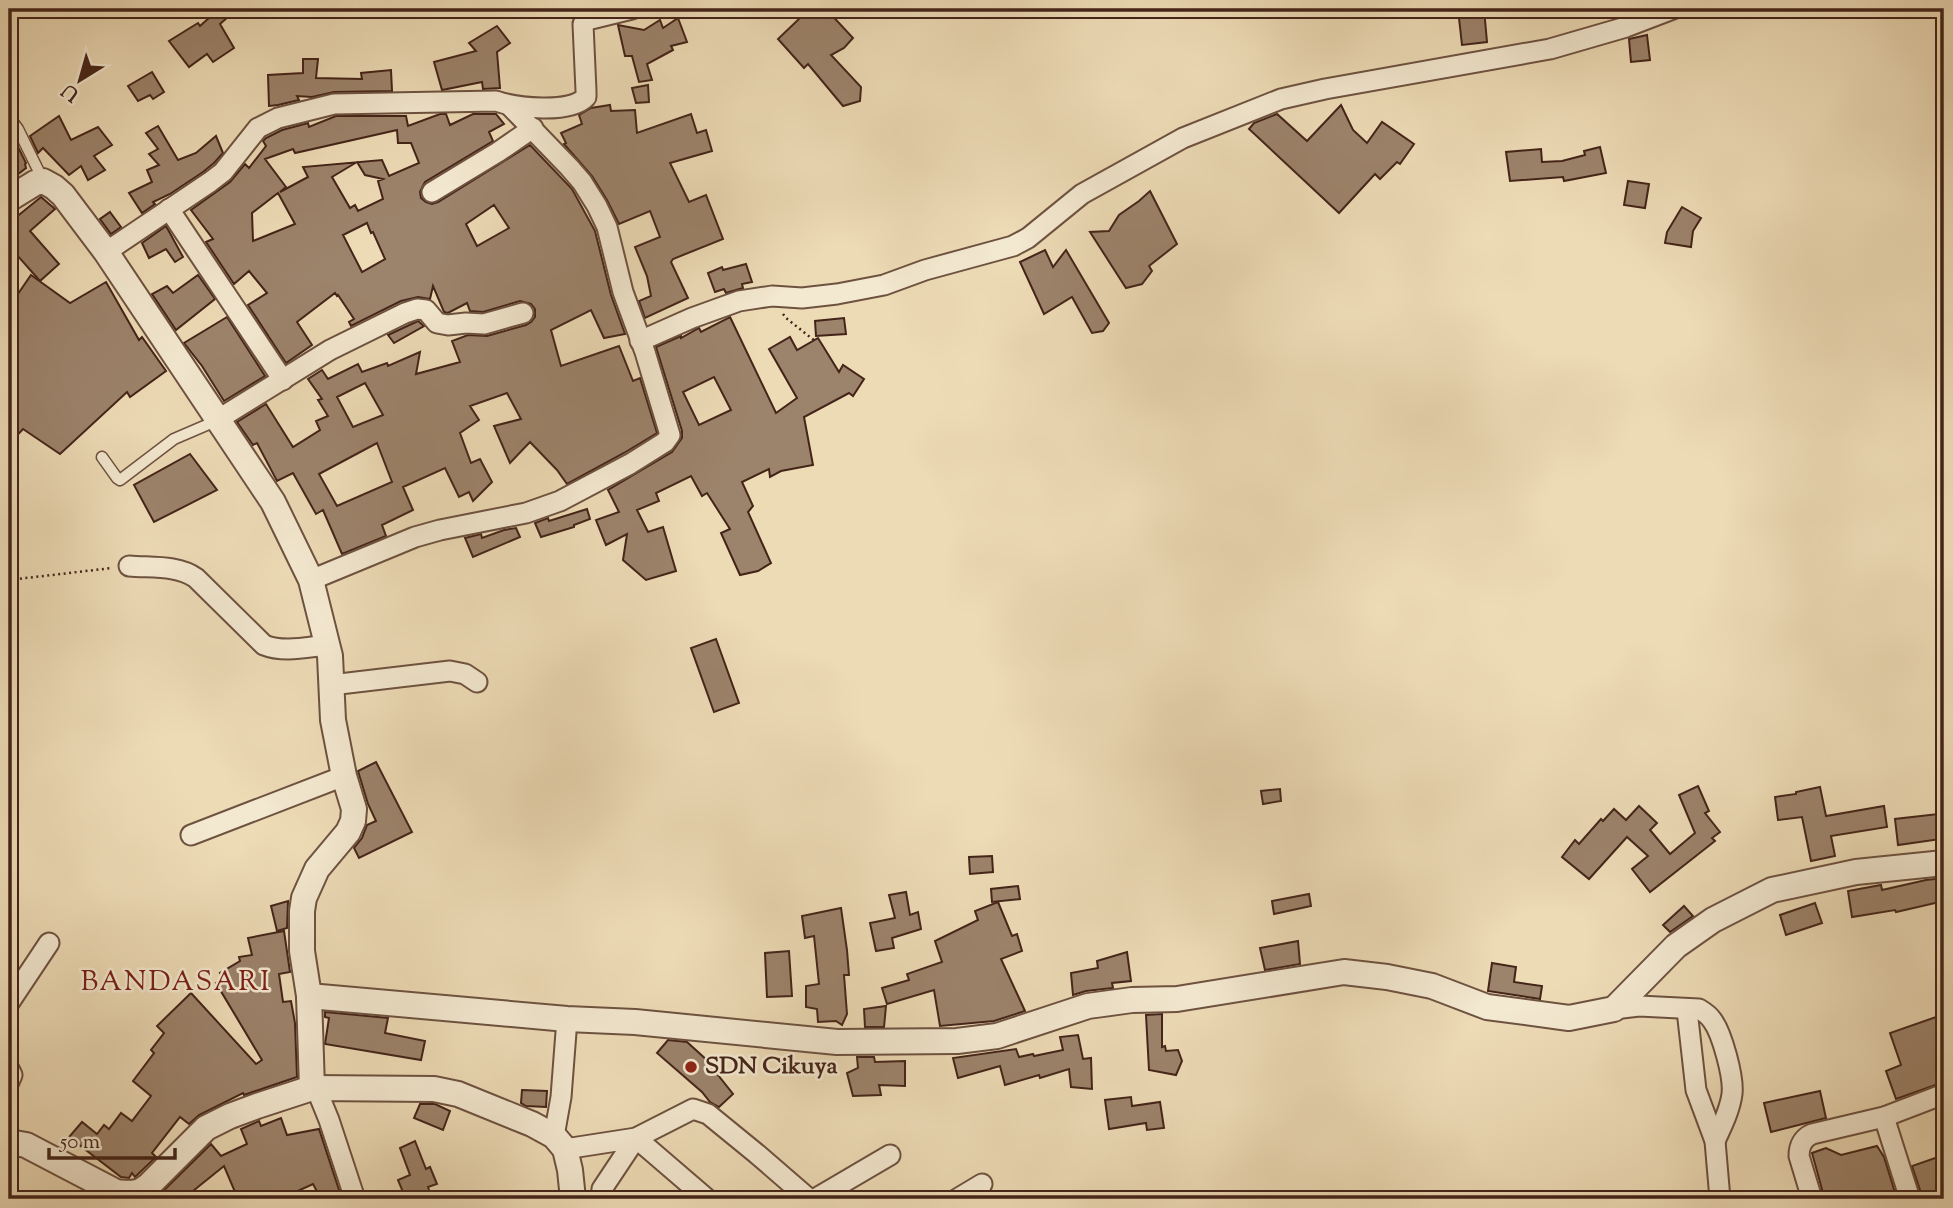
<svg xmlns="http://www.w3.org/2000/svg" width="1953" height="1208" viewBox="0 0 1953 1208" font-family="'Sorts Mill Goudy',serif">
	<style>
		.building { fill: #9c836b; stroke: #442419; stroke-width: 2; fill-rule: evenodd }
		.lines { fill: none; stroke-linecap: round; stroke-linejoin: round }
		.service-casing { stroke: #6e5240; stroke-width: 13 }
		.minor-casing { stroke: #6e5240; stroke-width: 23 }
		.tertiary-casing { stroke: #6e5240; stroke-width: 28 }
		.path { stroke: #442419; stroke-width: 2.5; stroke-dasharray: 2 3.5; stroke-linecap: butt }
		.service { stroke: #f3e8d0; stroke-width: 10 }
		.minor { stroke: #f3e8d0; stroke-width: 19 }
		.tertiary { stroke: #f3e8d0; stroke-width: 24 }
		.poi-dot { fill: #8f2418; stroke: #f3e8d0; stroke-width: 2.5 }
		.labels { text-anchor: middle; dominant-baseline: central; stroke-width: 5; stroke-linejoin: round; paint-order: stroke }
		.poi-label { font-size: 24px; font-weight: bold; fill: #442419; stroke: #f3e8d0; text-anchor: start }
		.quarter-label { font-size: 28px; letter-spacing: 2px; fill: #7a1f14; stroke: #f3e8d0 }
	</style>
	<rect width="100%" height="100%" fill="#eddbb6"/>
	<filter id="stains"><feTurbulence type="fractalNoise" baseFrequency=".00286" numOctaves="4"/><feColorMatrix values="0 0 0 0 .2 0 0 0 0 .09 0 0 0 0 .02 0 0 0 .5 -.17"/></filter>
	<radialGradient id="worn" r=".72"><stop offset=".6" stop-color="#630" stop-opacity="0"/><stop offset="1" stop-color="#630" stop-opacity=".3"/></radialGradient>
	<g class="building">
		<polygon points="219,9 225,9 228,17 220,24 234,48 213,62 207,54 189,67 169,41 198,23 200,26"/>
		<polygon points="791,9 826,9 853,38 844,48 831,55 861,87 860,101 843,106 808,64 804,68 778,39 801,17"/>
		<polygon points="1458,9 1484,9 1487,42 1462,45"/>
		<polygon points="678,18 687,42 671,46 673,50 647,64 652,80 639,82 632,56 625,56 618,25 644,30 660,20 663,28"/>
		<polygon points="497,26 510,43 497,52 500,88 483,89 482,82 442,90 434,62 476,51 469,43"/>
		<polygon points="1647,35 1650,60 1631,62 1629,39"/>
		<polygon points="303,59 318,59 316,78 362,79 361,73 391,70 392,91 334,92 312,97 297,96 299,100 278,105 269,106 268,75 303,73"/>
		<polygon points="152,72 164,92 153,99 150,95 138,101 128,86"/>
		<polygon points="648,85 649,102 636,103 632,88"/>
		<polygon points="610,105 611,111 635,110 637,133 691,114 697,133 706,130 712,151 670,163 689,202 706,195 723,239 673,259 671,262 688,298 645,318 639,301 651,296 647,276 635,247 660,237 650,211 619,224 607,200 592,176 564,144 566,143 561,133 582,124 579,115 591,108"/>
		<polygon points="1341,105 1353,130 1367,143 1382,122 1414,144 1400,164 1397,162 1380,179 1375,174 1339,213 1249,129 1254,123 1277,114 1307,141"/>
		<path d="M 440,114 L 446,114 L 450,125 L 473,114 L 496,114 L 504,124 L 489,132 L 493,141 L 425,182 L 420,192 L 421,198 L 426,202 L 432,204 L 438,202 L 530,145 L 572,189 L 595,231 L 611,295 L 625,334 L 604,338 L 591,310 L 551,330 L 561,366 L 619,346 L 633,381 L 640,378 L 657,433 L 624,453 L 567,484 L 557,470 L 530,442 L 510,463 L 494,426 L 521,419 L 507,393 L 470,406 L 479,420 L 460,433 L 471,463 L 480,459 L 492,482 L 473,501 L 469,492 L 459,497 L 445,468 L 403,487 L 413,510 L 382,525 L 386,536 L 342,554 L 323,510 L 316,514 L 293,473 L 277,481 L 257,443 L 253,445 L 237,422 L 266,404 L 293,447 L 320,430 L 316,421 L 328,416 L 318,400 L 322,399 L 308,379 L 322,370 L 328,379 L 358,364 L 362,372 L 387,363 L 388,366 L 420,352 L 416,374 L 460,362 L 452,341 L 468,335 L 487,336 L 526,325 L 531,322 L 535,317 L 535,309 L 531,304 L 520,301 L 483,312 L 470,311 L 467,303 L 448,313 L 444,312 L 433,286 L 430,299 L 418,297 L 401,301 L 351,326 L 349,322 L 354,319 L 338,295 L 337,296 L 335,293 L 297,322 L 312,345 L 286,363 L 248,305 L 267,293 L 249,271 L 234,284 L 206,242 L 213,239 L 191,210 L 230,182 L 245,164 L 249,168 L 266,146 L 263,141 L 266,138 L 282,130 L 308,123 L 309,127 L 336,116 L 406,116 L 408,126 ZM 397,130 L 398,143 L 411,143 L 419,163 L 389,176 L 382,160 L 303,167 L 308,177 L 280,192 L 286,187 L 265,159 L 293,149 L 295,153 ZM 357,162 L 365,175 L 383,179 L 378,181 L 383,199 L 358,211 L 355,205 L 350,208 L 332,177 ZM 278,193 L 295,224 L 253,241 L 252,213 ZM 494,205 L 509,228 L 477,246 L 466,224 ZM 367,223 L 371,233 L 373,232 L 385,259 L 362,272 L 343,235 ZM 365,383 L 383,415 L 353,427 L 337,397 ZM 377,443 L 392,482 L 337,506 L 319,474 Z"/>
		<polygon points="59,116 71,140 98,127 112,145 94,156 105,170 88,180 81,166 69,175 43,148 38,153 30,136"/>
		<polygon points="158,126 178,160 196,153 216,136 223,153 214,163 203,172 170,194 153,202 155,204 142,213 129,193 152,182 147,170 159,165 149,154 158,149 146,133"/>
		<polygon points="16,143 26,163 25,164 26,168 9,181 9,147"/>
		<polygon points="1600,147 1606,173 1564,181 1563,177 1510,181 1506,152 1541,149 1542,162 1562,161 1585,155 1584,151"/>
		<polygon points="1628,181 1649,184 1645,208 1624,205"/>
		<polygon points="1150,191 1177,244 1149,266 1152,271 1142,284 1126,288 1090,232 1109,231 1119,215 1139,201"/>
		<polygon points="41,197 55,209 30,231 59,264 40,281 9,246 9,223"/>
		<polygon points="1682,207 1701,218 1693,231 1691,247 1665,243 1667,232"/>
		<polygon points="110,212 121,227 111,234 100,219"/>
		<polygon points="166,226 183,257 175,262 166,249 149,258 142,243"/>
		<polygon points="1045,250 1053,267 1066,250 1109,323 1103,331 1092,333 1072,297 1044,314 1020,262"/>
		<polygon points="746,264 752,282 742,284 743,288 726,293 724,289 715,292 708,273 722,267 723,270"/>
		<polygon points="31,275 70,303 106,282 139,340 142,337 166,371 130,397 127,392 60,454 23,429 9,444 9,307"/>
		<polygon points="198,275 215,299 176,330 152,294 167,286 173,293"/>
		<polygon points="227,317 265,376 224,401 202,366 184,343"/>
		<path d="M 730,317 L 776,413 L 797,398 L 769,349 L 790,337 L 797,350 L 818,338 L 839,372 L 843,365 L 864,379 L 853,396 L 849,393 L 804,417 L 813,465 L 781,471 L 770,477 L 769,469 L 742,482 L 753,506 L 748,512 L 771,563 L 758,571 L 740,575 L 721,533 L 730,529 L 707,493 L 702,496 L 691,476 L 656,493 L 659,501 L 637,510 L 648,532 L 663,527 L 676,571 L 646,580 L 623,560 L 627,534 L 606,545 L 596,520 L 619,512 L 608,490 L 672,452 L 682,438 L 682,431 L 656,347 L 681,336 L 681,338 L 699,328 L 701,332 ZM 714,377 L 731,410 L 699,425 L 683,392 Z"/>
		<polygon points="844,318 846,334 816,336 815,321"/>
		<polygon points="418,321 424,326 394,343 388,335"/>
		<polygon points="190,454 217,490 154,522 134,485"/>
		<polygon points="587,509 590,519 574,525 574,527 541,537 535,523 548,518 549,521"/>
		<polygon points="516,528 520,537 473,557 465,538 481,534 482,538 504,530"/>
		<polygon points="716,639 739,703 714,712 691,648"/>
		<polygon points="376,762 412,832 359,858 354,848 362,838 367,825 376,821 368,804 358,771"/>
		<polygon points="1698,786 1709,811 1705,813 1720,832 1712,838 1715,841 1650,892 1632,869 1648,856 1627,837 1589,879 1562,857 1575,840 1579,844 1601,819 1603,821 1614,809 1626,820 1639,806 1657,823 1650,830 1670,854 1695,833 1679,795"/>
		<polygon points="1820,787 1826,816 1884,806 1887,827 1831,836 1835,856 1811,861 1802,817 1778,820 1775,797 1796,794 1796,792"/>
		<polygon points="1280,789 1281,801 1263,804 1261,791"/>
		<polygon points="1938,814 1941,839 1898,845 1895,819"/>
		<polygon points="992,856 993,872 970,874 969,857"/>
		<polygon points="1944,878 1944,901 1896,912 1895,910 1852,917 1848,891 1881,885 1882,890 1926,880"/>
		<polygon points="1018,886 1020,899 992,902 991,889"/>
		<polygon points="906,892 910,915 918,912 921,929 892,938 894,948 876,951 870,923 895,918 889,895"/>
		<polygon points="1309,894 1311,906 1274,914 1272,901"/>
		<polygon points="288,901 287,928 277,931 271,906"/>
		<polygon points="998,902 1012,936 1017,934 1022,951 1001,959 1025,1011 994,1021 940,1026 934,990 887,1004 882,988 909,980 907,974 942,962 935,941 978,920 975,911"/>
		<polygon points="1815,903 1822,923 1786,935 1780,915"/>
		<polygon points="1684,906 1693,916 1670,932 1663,925"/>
		<polygon points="841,908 847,950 849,975 844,975 847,1014 842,1025 836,1021 818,1022 817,1009 806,1007 806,986 819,984 814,936 805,938 802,916"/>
		<polygon points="284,931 290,972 279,974 283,1002 291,1001 295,1023 297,1077 244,1095 243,1093 199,1115 189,1124 180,1117 152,1153 156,1157 135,1177 132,1173 129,1178 121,1177 69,1137 82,1122 97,1134 104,1125 109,1129 121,1113 132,1121 151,1096 133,1081 154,1053 151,1050 164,1033 157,1026 191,993 256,1064 262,1060 216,983 223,979 220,973 240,961 239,957 252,955 248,938"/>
		<polygon points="1298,941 1300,964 1265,970 1260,948"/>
		<polygon points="789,951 792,996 767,997 765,953"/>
		<polygon points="1127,952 1131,981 1112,983 1113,988 1086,991 1073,995 1071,973 1098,968 1097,961"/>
		<polygon points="1492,963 1516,967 1514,982 1542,986 1540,999 1488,991"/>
		<polygon points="886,1006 884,1027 865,1027 864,1009"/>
		<polygon points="325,1012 388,1018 385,1033 425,1041 421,1060 325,1044 329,1018 325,1017"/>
		<polygon points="1162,1014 1162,1047 1165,1046 1166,1051 1178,1050 1182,1061 1176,1075 1149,1070 1146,1015"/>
		<polygon points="1936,1017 1944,1041 1944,1082 1896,1099 1886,1071 1901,1065 1890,1033"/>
		<polygon points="1078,1035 1083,1059 1091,1058 1092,1089 1071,1087 1069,1069 1040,1078 1039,1075 1005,1085 1000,1066 958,1078 953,1058 1016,1049 1019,1057 1033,1054 1034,1056 1063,1050 1060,1037"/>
		<polygon points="668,1040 687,1042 720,1072 718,1075 733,1094 719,1107 710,1102 702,1092 657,1053"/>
		<polygon points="857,1057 874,1057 875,1062 905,1061 905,1086 879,1085 881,1095 853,1096 847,1073 858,1068"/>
		<polygon points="522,1090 547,1091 546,1107 526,1106 521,1103"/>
		<polygon points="1820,1091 1826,1118 1771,1132 1764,1103"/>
		<polygon points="1131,1097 1132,1106 1160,1102 1164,1128 1147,1130 1146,1123 1109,1129 1105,1100"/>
		<polygon points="420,1104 435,1104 450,1111 443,1130 414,1118"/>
		<polygon points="281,1118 287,1135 319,1129 340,1193 338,1195 340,1199 321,1199 313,1184 280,1199 238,1199 224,1166 183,1199 155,1199 211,1144 221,1156 247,1144 241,1129 259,1121 261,1126"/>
		<polygon points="415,1141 426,1169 430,1167 437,1184 428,1187 432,1199 412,1199 410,1195 405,1197 398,1180 410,1175 400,1148"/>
		<polygon points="1877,1146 1884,1157 1897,1199 1831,1199 1828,1193 1823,1193 1812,1153 1826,1148 1841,1155"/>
		<polygon points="1944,1155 1944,1188 1922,1196 1912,1166"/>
	</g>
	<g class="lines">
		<g class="service-casing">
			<g id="service">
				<polyline points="9,117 18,129 43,180"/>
				<polyline points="102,457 117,478 120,480 174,439 216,421"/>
			</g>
		</g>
		<g class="minor-casing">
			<g id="minor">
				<polyline points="432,192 498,152 533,128"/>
				<polyline points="169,209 283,380"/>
				<path d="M 106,252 L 210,182 L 223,172 L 258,128 L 278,118 L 334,104 L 496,101 C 516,108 570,114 586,97 L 586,91 L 583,24 L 587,20 L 632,9"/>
				<polyline points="640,341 692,318 739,301 772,296 802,298 837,294 884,285 925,270 1013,246 1028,238 1082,194 1183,138 1281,99 1325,89 1550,49 1626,27 1673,9"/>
				<polyline points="217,420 330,350 405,313 417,309 426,310 437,323 448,325 466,323 484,324 523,313"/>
				<path d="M 129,566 C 152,568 177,565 196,578 L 264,645 C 284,653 307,647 328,645"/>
				<polyline points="311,580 415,537 440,530 526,513 560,501 630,464 665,442 670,435 645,352 623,292 607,227 597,206 582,182 569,167 510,106"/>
				<polyline points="331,685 450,671 465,674 477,682"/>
				<polyline points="191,835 344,776"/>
				<polyline points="9,1003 49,943"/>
				<path d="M 1614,1009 L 1639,1006 L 1699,1009 C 1704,1012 1709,1015 1712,1020 C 1722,1033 1734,1077 1732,1094 C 1730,1110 1722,1126 1715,1141"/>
				<polyline points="1687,1010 1696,1090 1715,1141 1720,1199"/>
				<polyline points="9,1069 12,1075 9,1082"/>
				<polyline points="316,1088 329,1120 355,1199"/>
				<polyline points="1884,1117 1910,1199"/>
				<polyline points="554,1136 561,1097 567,1019"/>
				<polyline points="565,1149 636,1138 693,1109 708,1114 757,1154 809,1199"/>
				<polyline points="601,1199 602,1189 636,1138 707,1199"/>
				<polyline points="815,1199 890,1155"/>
				<polyline points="957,1199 982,1184"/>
				<path d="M 1812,1199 L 1799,1156 C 1799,1146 1803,1138 1812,1134 L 1884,1117 L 1944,1094"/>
			</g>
		</g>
		<g class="tertiary-casing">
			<g id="tertiary">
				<polyline points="9,199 35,183 43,181 54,187 63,195 106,252 273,502 311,580 330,656 333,720 344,776 354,809 353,821 348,832 317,869 304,898 302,911 302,951 309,996 312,1088"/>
				<polyline points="309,996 567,1019 635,1022 837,1042 957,1041 997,1036 1088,1006 1132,1000 1177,999 1344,972 1387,977 1432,986 1487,1007 1569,1018 1614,1009 1676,946 1713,920 1772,890 1856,872 1944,863"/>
				<path d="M 9,1142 L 26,1145 L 116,1192 C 131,1193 138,1195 150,1184 L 206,1128 L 230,1116 L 257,1106 L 312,1088 L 434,1089 L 458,1094 L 532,1124 L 554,1136 L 565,1149 L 570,1170 L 573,1199"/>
			</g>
		</g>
		<g class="path">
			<polyline points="783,314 786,318 815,341"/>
			<polyline points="9,580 112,568"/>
		</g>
		<use href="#service" class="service"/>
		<use href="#minor" class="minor"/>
		<use href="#tertiary" class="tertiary"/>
	</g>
	<circle class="poi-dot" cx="691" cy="1067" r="7"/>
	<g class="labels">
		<g class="poi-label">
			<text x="705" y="1067">SDN Cikuya</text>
		</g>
		<g class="quarter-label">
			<text x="176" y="983">BANDASARI</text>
		</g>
	</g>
	<rect width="1953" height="1208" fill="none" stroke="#eddbb6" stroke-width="35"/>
	<rect x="10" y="10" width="1932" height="1187" fill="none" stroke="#442419" stroke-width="3.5"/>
	<rect x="18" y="18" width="1918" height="1173" fill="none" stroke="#442419" stroke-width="2"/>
	<g transform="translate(80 80) rotate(217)" stroke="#f3e8d0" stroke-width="5" paint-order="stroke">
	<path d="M0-5L12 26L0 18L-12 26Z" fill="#442419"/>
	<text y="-10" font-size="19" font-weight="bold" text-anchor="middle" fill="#442419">U</text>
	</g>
	<path d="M49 1148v10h126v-10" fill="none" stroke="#442419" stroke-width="3.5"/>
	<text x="60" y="1148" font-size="21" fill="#442419" stroke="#f3e8d0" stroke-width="5" paint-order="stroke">50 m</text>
	<rect width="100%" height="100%" filter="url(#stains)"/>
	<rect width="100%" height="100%" fill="url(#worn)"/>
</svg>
